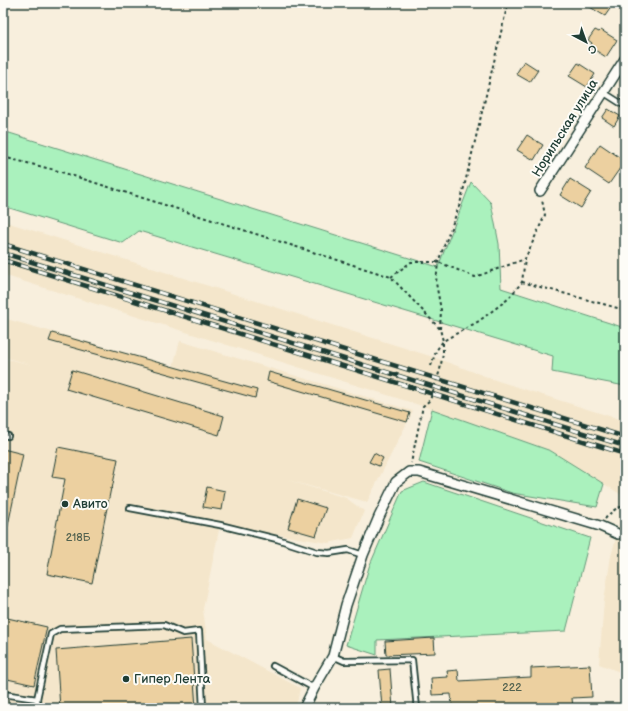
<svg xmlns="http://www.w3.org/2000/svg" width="628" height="711" viewBox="0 0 628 711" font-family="'Balsamiq Sans',sans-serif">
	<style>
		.built { fill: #f4e6cb }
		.green { fill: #aaf1bd; stroke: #649778 }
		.building { fill: #ecd0a0; stroke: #1f3d34 }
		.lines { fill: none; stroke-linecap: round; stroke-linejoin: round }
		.lane-casing { stroke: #1f3d34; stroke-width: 8 }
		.street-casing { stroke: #1f3d34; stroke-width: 12 }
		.path { stroke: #1f3d34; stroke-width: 2; stroke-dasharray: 3 3; stroke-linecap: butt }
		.lane { stroke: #fdfcf7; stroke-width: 4.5 }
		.street { stroke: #fdfcf7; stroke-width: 9 }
		.rail-casing { stroke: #1f3d34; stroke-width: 4.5 }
		.rail { stroke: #fdfcf7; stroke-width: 3; stroke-dasharray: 9; stroke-linecap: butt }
		.poi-dot { fill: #1f3d34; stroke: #fdfcf7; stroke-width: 1.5 }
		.labels { text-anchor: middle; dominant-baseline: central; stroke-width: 4; stroke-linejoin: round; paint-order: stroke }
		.number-label { font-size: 11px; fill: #52624f }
		.street-label { font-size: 13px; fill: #1f3d34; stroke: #fdfcf7 }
		.poi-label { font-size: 13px; fill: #1f3d34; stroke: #fdfcf7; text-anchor: start }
	</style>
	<rect width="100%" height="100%" fill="#f8efdd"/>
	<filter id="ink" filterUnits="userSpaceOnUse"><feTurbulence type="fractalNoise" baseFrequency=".025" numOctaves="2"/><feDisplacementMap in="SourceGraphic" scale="8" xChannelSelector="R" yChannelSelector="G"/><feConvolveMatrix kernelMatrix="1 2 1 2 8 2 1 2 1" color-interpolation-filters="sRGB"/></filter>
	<g filter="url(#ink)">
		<g class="built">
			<polygon points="3,221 433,357 498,381 625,421 625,497 551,451 432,409 3,275"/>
			<polygon points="3,318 173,366 180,341 413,411 367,502 287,480 346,498 364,511 353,538 328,543 220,525 203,609 207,639 300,688 296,708 3,708 3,358 32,365 3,357"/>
			<polygon points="624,509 625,509 625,674 599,664 604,601 611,556"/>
		</g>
		<g class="green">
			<polygon points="3,131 438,267 471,182 491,203 499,244 501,288 625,328 625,386 552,372 553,356 139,231 123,243 3,206"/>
			<polygon points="432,409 551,451 604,484 597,507 512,493 419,462"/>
			<polygon points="424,482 590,538 566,631 377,640 377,655 346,645 369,567 402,491"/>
		</g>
		<g class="building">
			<polygon points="583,3 614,3 605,16"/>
			<polygon points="595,30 599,32 601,30 617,40 606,57 590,47 592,43 588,40"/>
			<polygon points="524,61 538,70 530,82 516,74"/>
			<polygon points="578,63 595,74 587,87 569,76"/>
			<polygon points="608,109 620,116 614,126 602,118"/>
			<polygon points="527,135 543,145 534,160 517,150"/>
			<polygon points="600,144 625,161 609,184 585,168"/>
			<polygon points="570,179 591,192 581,208 560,195"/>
			<polygon points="52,333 257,390 255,398 49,341"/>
			<polygon points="72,370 224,416 219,435 66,389"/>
			<polygon points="269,372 410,413 407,422 267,381"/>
			<polygon points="58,447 118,459 112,489 111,488 92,583 47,574 65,479 52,477"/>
			<polygon points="3,449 23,454 7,530 3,529"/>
			<polygon points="374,453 383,458 379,466 369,462"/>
			<polygon points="207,487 225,491 222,510 203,507"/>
			<polygon points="297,499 326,508 316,536 288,528"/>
			<polygon points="3,617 47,627 34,685 3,678"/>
			<polygon points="434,638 435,653 386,655 385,641"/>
			<polygon points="191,639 196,708 60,708 56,650"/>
			<polygon points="590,665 592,697 572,698 573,708 452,708 451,694 432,695 431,678 448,677 447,671 458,670 459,681 531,677 531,668"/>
			<polygon points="390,669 393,708 382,708 379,670"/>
		</g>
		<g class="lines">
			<g class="lane-casing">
				<g id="lane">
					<polyline points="603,92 625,106"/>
					<polyline points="3,435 8,436"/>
					<polyline points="130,508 220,525 277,539 317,552 329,553 348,550 363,555"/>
					<polyline points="333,656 344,661 412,660 417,708"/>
					<polyline points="273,666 314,688"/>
					<polyline points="3,694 37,699 38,708"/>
					<polyline points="37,699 51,634 60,629 164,625 183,633 199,631 203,708"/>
				</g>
			</g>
			<g class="street-casing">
				<g id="street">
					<polyline points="540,191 625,59"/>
					<polyline points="304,708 314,688 333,656 346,605 363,555 379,517 396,482 409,472 419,472 600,526 618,534"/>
				</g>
			</g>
			<g class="path">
				<polyline points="3,157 55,170 391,277 440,329 443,341 443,353 440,370 430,400 423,406 411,463"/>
				<polyline points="391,277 411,262 438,262 475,277 525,259 545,215 542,200"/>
				<polyline points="522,282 625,310"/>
				<polyline points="440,329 441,310 436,283 438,262 460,204 508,3"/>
				<polyline points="431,366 436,351 443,341 479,321 508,299 522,282 525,259"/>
				<path d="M 605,519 C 610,513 616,507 625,506"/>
			</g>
			<use href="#lane" class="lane"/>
			<use href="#street" class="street"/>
			<g class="rail-casing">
				<g id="rail">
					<polyline points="3,244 625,437"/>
					<polyline points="3,253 625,446"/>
					<polyline points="3,260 625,454"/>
				</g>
			</g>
			<use href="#rail" class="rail"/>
		</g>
	</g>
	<g class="poi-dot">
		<circle cx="65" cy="504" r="4"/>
		<circle cx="126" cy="679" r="4"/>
	</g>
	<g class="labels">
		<g class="number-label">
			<text x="78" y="537">218Б</text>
			<text x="512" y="687">222</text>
		</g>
		<g class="street-label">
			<text transform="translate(565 128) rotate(-58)">Норильская улица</text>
		</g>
		<g class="poi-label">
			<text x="73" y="504">Авито</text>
			<text x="134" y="679">Гипер Лента</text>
		</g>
	</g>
	<rect width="628" height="711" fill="none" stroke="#fdfcf7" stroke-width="16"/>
	<rect x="8" y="8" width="612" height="695" fill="none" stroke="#1f3d34" stroke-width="1.5" filter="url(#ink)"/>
	<g transform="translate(586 42) rotate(139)" stroke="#fdfcf7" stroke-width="3" paint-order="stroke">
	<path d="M0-3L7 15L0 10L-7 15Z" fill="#1f3d34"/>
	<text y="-6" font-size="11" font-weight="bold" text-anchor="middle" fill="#1f3d34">С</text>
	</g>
</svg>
